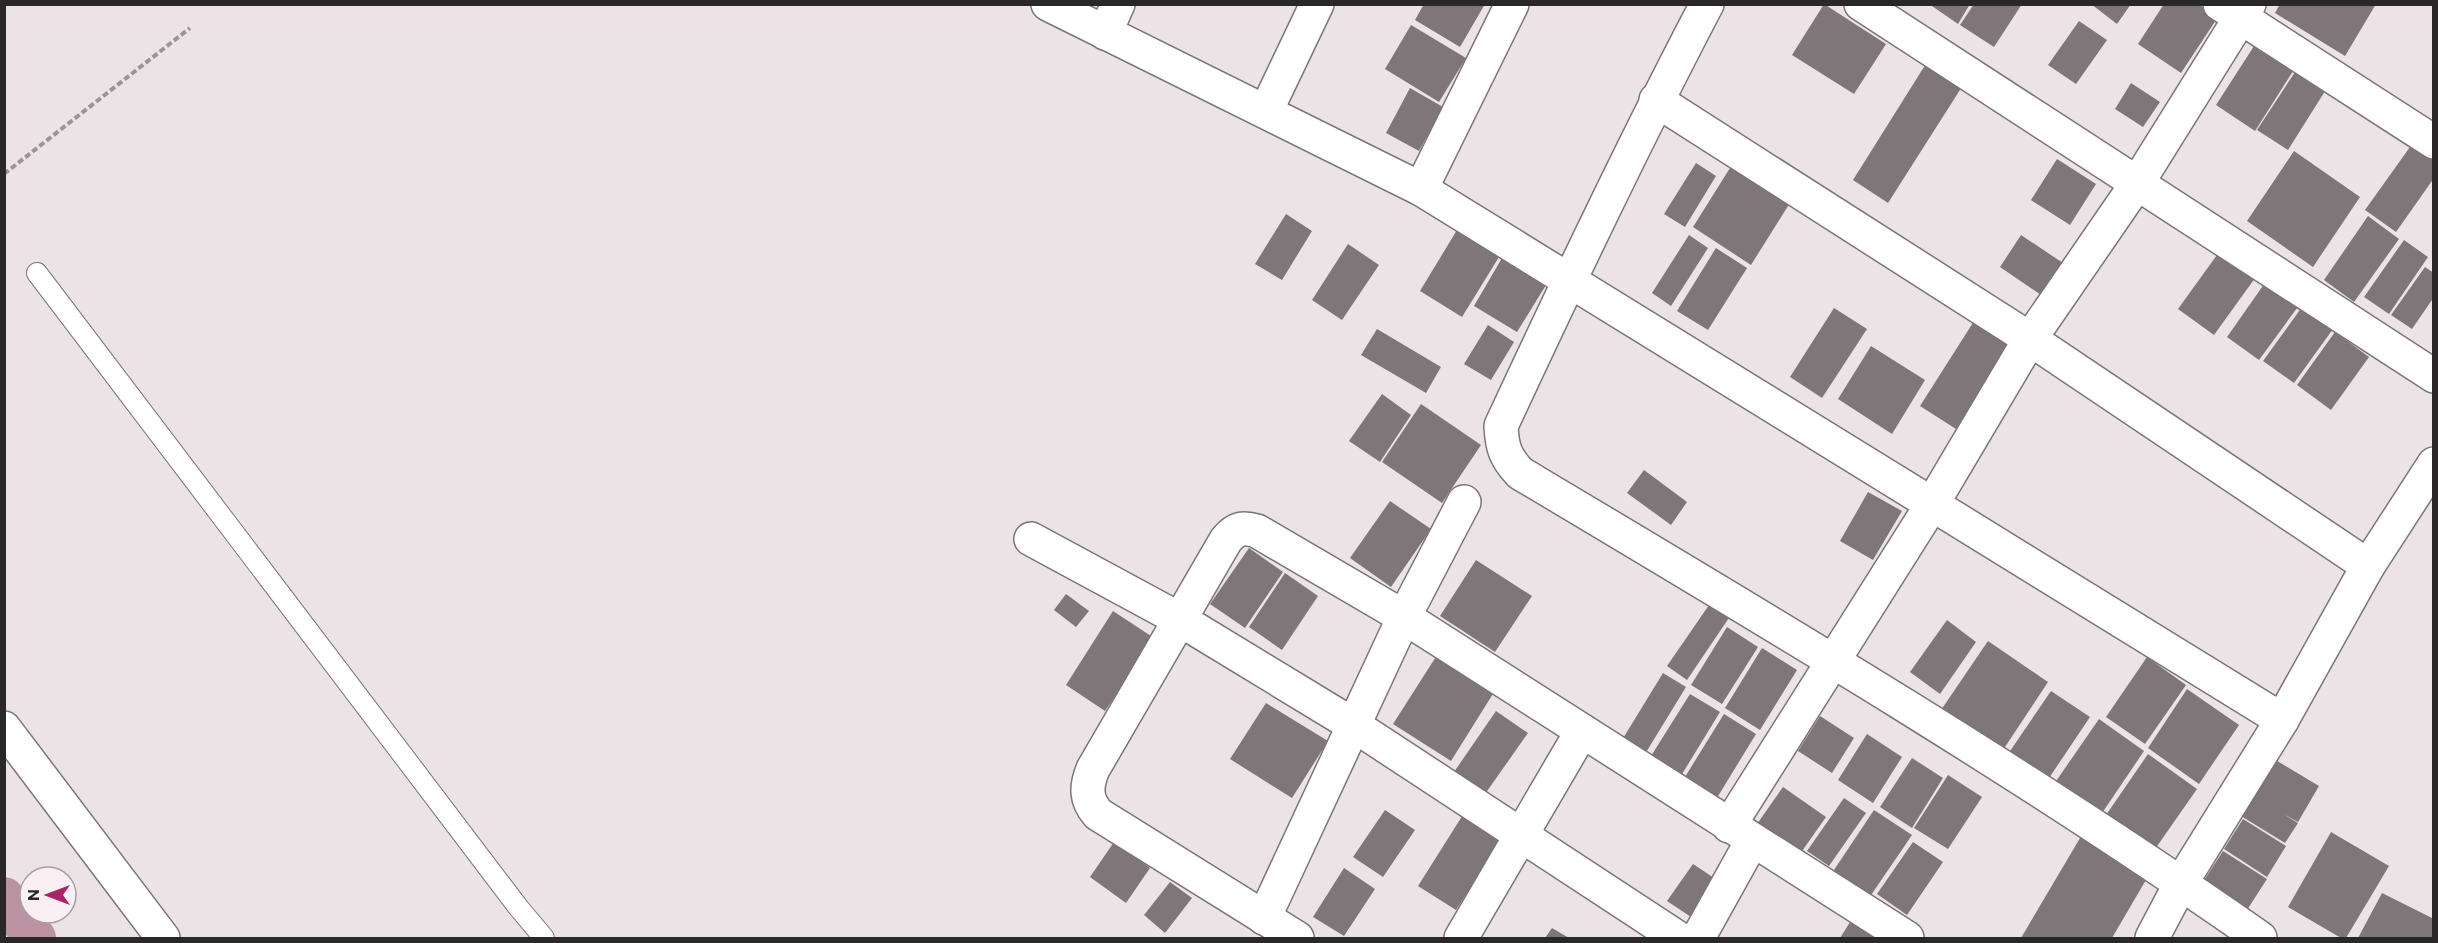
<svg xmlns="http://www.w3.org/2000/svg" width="2438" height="943" viewBox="0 0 2438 943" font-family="Commissioner,sans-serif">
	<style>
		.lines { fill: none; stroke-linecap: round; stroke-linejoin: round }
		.canal { stroke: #bb92a1; stroke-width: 42 }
		.building { fill: #7e7679 }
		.lane-casing { stroke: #7c7477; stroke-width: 22 }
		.street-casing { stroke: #7c7477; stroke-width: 36 }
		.path { stroke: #9c9597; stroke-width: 4; stroke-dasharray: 6 3; stroke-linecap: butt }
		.lane { stroke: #fff; stroke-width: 20 }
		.street { stroke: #fff; stroke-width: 33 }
	</style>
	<rect width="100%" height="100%" fill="#ece3e6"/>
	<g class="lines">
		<polyline class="canal" points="4,898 35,938"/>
	</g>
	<g class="building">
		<polygon points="1424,4 1485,4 1460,47 1415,20"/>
		<polygon points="1824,4 1886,44 1854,94 1792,55"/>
		<polygon points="1929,4 1970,4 1958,24"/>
		<polygon points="1974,4 2022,4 1994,47 1960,25"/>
		<polygon points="2091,4 2131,4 2117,24"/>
		<polygon points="2164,4 2198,4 2218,17 2181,73 2138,44"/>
		<polygon points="2280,4 2376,4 2345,56 2275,13"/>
		<polygon points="2079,21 2107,40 2076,84 2048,65"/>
		<polygon points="1411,25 1466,58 1439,102 1385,69"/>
		<polygon points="2256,43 2295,68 2255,131 2216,105"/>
		<polygon points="1929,59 1965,82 1888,203 1853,180"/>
		<polygon points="2297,69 2327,88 2288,150 2257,130"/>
		<polygon points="2131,83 2160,102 2143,127 2115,109"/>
		<polygon points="1410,88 1443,107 1419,151 1386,133"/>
		<polygon points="2415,140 2434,153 2434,178 2396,232 2365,210"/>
		<polygon points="2294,151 2360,197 2313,267 2247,221"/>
		<polygon points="2057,159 2096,184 2070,225 2031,200"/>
		<polygon points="1735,160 1793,198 1751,265 1693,227"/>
		<polygon points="1696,163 1716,176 1685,227 1664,214"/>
		<polygon points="1286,214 1312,231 1282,280 1255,264"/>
		<polygon points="2368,216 2399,239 2354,302 2324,280"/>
		<polygon points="1457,230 1499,257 1462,317 1420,291"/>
		<polygon points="1689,235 1708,248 1671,306 1652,293"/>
		<polygon points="2021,235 2069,267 2047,299 2000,267"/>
		<polygon points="2404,240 2428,257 2389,314 2364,297"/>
		<polygon points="1348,244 1379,265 1342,320 1312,300"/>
		<polygon points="1716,248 1747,268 1708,330 1677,311"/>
		<polygon points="2222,248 2258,274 2214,335 2178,309"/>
		<polygon points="1502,258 1546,285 1517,332 1474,306"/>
		<polygon points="2425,267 2434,273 2434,297 2412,329 2391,315"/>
		<polygon points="2267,280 2300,304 2259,360 2227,337"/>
		<polygon points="2302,307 2333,329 2294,383 2263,361"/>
		<polygon points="1834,308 1867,329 1822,398 1790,377"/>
		<polygon points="1976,318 2012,341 1956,429 1920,406"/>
		<polygon points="1488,325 1514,342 1491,380 1464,364"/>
		<polygon points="1377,329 1441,367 1426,393 1361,355"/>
		<polygon points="2335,332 2369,357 2331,410 2297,385"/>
		<polygon points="1871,346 1925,380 1892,434 1838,399"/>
		<polygon points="1382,394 1411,415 1380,462 1349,441"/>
		<polygon points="1421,404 1481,445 1442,503 1382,462"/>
		<polygon points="1644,470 1687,502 1671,525 1627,493"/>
		<polygon points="1868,492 1902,511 1873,560 1840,541"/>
		<polygon points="1390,501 1431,529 1391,587 1350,558"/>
		<polygon points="1249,548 1283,572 1245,628 1210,604"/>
		<polygon points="1476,560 1532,596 1495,652 1440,616"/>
		<polygon points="1285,573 1318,596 1282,650 1249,627"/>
		<polygon points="1718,592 1737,606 1687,680 1667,666"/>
		<polygon points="1066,594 1089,611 1076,627 1054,610"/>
		<polygon points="1113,611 1154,638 1105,711 1066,685"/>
		<polygon points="1947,620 1976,642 1940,694 1910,672"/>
		<polygon points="1727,627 1758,647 1722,704 1691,685"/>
		<polygon points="1988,641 2048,682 1999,756 1939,713"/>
		<polygon points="1762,648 1797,670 1760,730 1725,708"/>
		<polygon points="1439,652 1496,689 1451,761 1393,724"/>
		<polygon points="2147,657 2186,685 2145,744 2106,717"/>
		<polygon points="1663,673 1686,687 1645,754 1622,740"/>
		<polygon points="2187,689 2239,725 2199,784 2148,748"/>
		<polygon points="2051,691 2090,717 2045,784 2006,757"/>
		<polygon points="1690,694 1720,712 1676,784 1646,764"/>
		<polygon points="1266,703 1328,741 1292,798 1230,759"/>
		<polygon points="1496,711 1528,733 1485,794 1454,772"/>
		<polygon points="1724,714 1756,734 1712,806 1680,785"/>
		<polygon points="1820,716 1854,738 1832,773 1798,751"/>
		<polygon points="2099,719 2144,751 2098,819 2052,787"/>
		<polygon points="1867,734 1902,757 1873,803 1838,780"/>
		<polygon points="2148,754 2197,789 2153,852 2104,818"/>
		<polygon points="1912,758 1943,778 1912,828 1880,807"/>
		<polygon points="2274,759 2319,786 2298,822 2283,814 2298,823 2285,843 2241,816"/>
		<polygon points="1948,775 1982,797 1948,849 1914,828"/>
		<polygon points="1783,787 1826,817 1800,854 1757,824"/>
		<polygon points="1844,798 1866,813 1829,866 1807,851"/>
		<polygon points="1385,810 1415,830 1383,877 1353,857"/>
		<polygon points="1466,810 1505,835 1456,910 1418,886"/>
		<polygon points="1874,810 1912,835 1867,901 1830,876"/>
		<polygon points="2243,819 2286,846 2267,877 2224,849"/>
		<polygon points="2331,832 2389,866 2346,938 2341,938 2288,907"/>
		<polygon points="2083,833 2150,873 2112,938 2021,938"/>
		<polygon points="1114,842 1150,868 1126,903 1090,877"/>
		<polygon points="1913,842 1943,862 1907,915 1877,894"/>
		<polygon points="2223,851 2267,879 2247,910 2203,882"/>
		<polygon points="1693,864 1717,880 1691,917 1667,901"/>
		<polygon points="1344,868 1375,889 1344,936 1313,917"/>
		<polygon points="1170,882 1192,898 1165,933 1144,915"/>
		<polygon points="2382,893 2434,919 2434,938 2358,938"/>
		<polygon points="1852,919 1884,938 1840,938"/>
		<polygon points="1552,928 1569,938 1545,938"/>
	</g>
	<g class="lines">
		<g class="lane-casing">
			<polyline id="lane" points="37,273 518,907 544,938"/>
		</g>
		<g class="street-casing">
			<g id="street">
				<polyline points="1048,4 1421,189 2282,720"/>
				<path d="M 1707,4 C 1634,143 1567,284 1501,426 C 1502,447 1505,457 1520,473 C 1770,622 2021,771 2260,938"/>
				<polyline points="1861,4 2434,376"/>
				<polyline points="2220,4 2434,142"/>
				<polyline points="1105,33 1118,4"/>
				<polyline points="1656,100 2030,339 2368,566"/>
				<polyline points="1266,111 1317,4"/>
				<polyline points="1421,189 1512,4"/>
				<polyline points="1031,539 1179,619 1355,726 1678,938"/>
				<polyline points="4,728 163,938"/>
				<polyline points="1729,826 1931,506 2030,339 2138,182 2249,4"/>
				<polyline points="1264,918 1404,617 1464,502"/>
				<path d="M 1297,938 L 1098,814 C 1085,799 1086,786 1093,769 L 1226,540 C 1236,528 1243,527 1257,531 L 1404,617 L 1907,938"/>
				<polyline points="1461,938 1582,731"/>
				<polyline points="1698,938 1752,841"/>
				<polyline points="2152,938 2181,883 2282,720 2368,566 2434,464"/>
			</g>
		</g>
		<polyline class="path" points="4,174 190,28"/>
		<use href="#lane" class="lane"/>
		<use href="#street" class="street"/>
	</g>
	<rect width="2438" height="943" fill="none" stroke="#2a2728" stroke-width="12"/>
	<g transform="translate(48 895) rotate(270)"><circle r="28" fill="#faf0f3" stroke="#a7a0a2" stroke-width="1.5"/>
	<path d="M0-4.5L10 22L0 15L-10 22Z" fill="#aa2368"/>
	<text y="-9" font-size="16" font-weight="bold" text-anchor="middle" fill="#2a2728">N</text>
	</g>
</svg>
